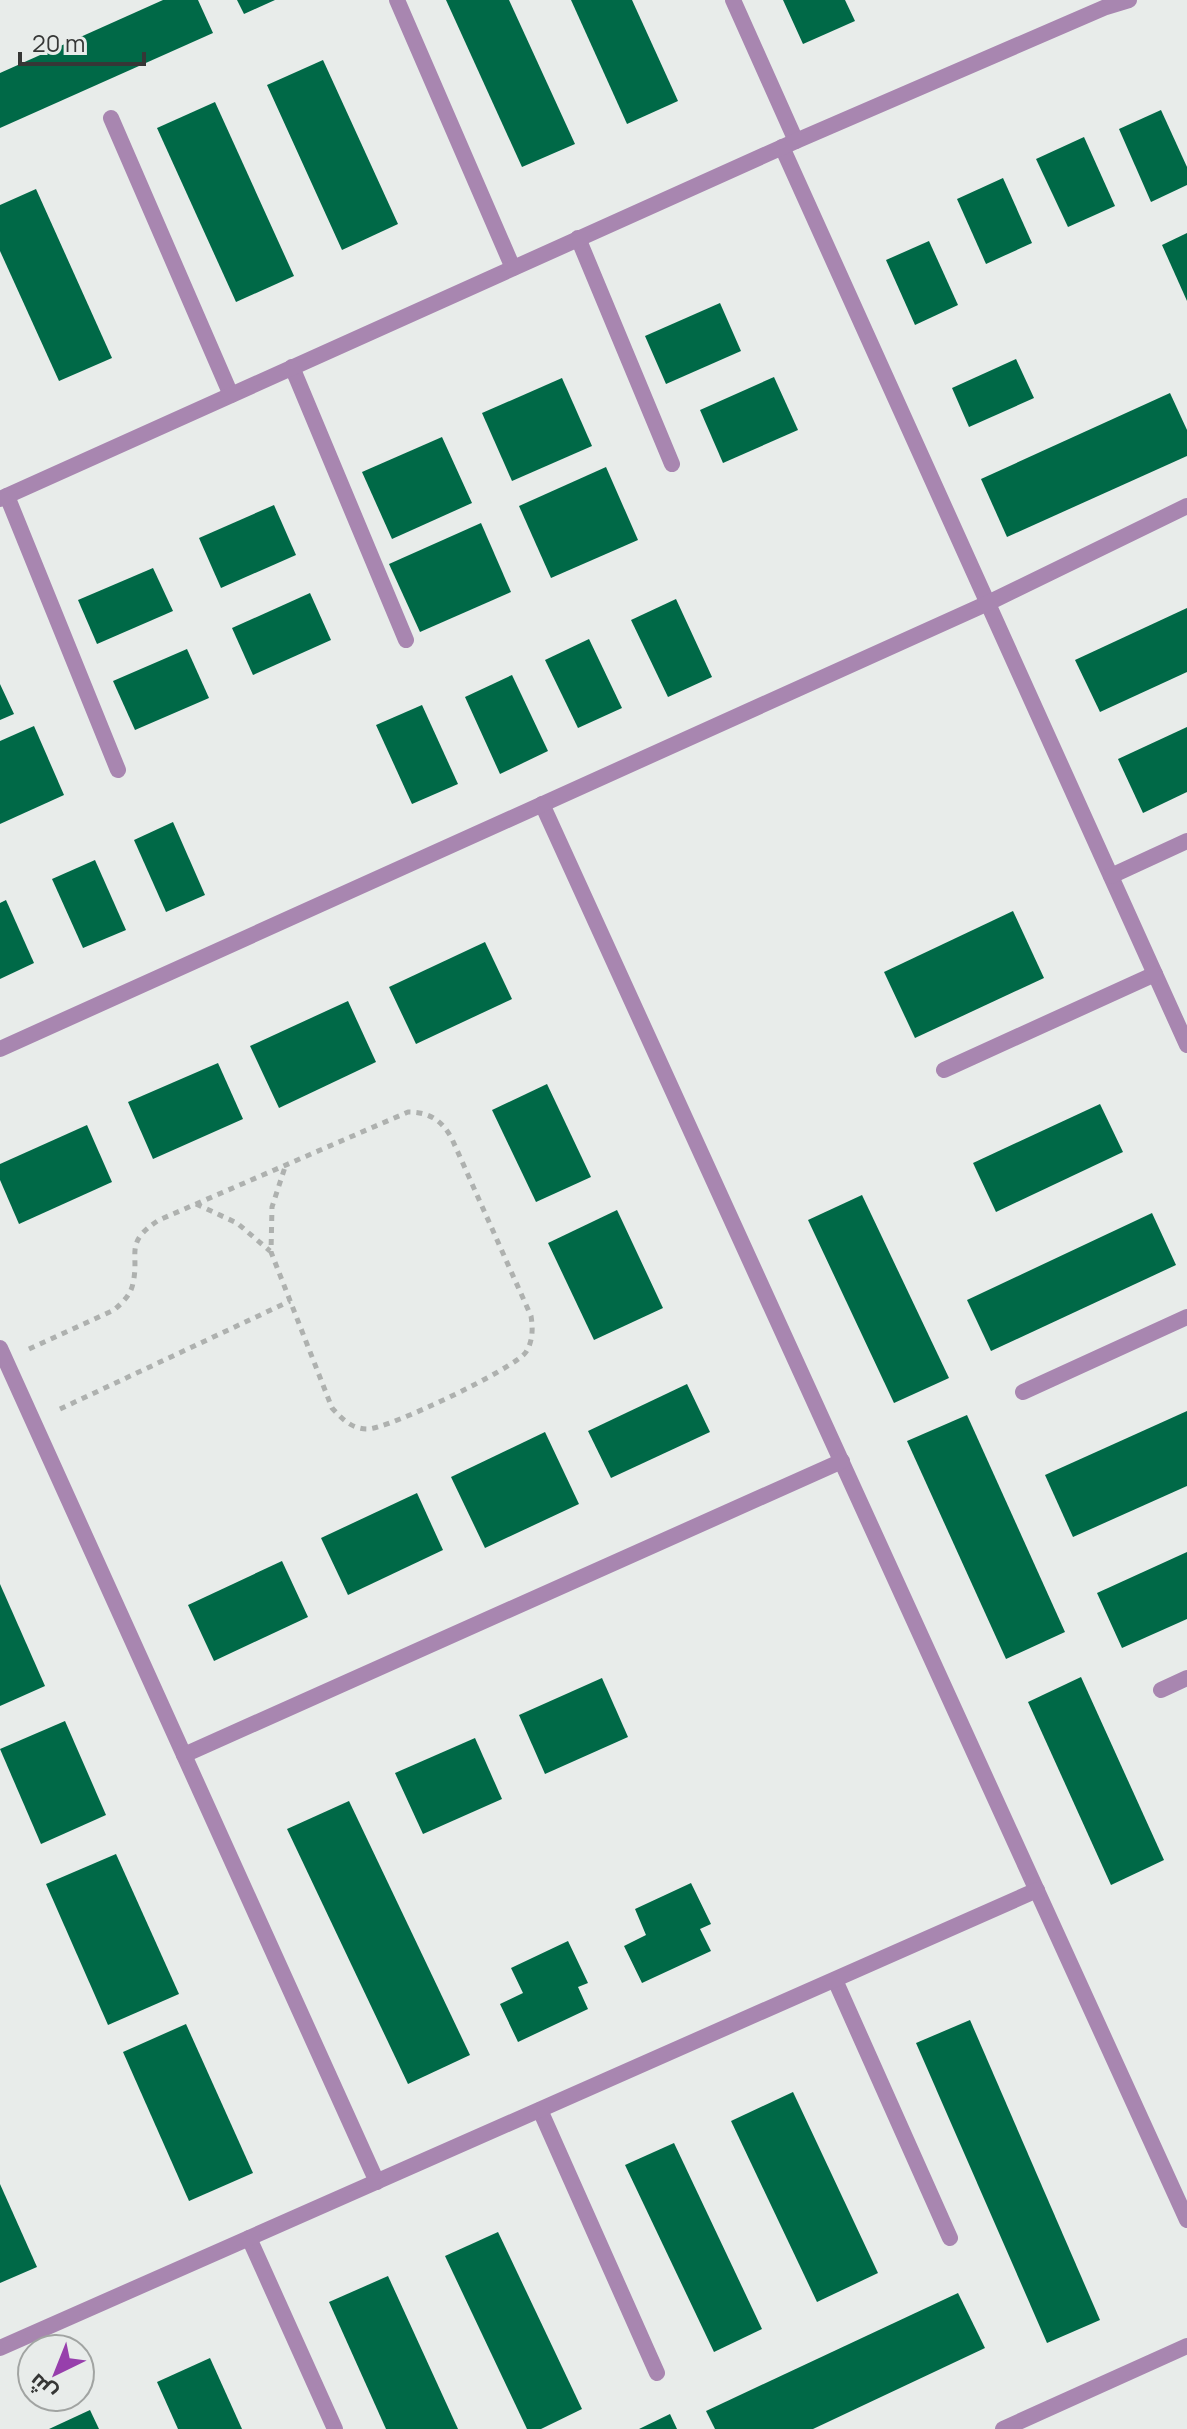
<svg xmlns="http://www.w3.org/2000/svg" width="1187" height="2429" viewBox="0 0 1187 2429" font-family="Manrope,Cairo,sans-serif">
	<style>
		.building { fill: #006947 }
		.lines { fill: none; stroke-linecap: round; stroke-linejoin: round }
		.path { stroke: #aeb1af; stroke-width: 5; stroke-dasharray: 6 6; stroke-linecap: butt }
		.street { stroke: #a886b0; stroke-width: 16 }
	</style>
	<rect width="100%" height="100%" fill="#e8ecea"/>
	<g class="building">
		<polygon points="163,0 198,0 213,33 0,128 0,73"/>
		<polygon points="237,0 275,0 244,14"/>
		<polygon points="446,0 509,0 575,144 522,167"/>
		<polygon points="571,0 632,0 678,101 627,124"/>
		<polygon points="783,0 845,0 855,21 803,44"/>
		<polygon points="323,60 398,224 342,250 267,85"/>
		<polygon points="215,102 294,276 236,302 157,128"/>
		<polygon points="1161,110 1187,167 1187,185 1151,202 1119,129"/>
		<polygon points="1084,137 1115,206 1068,227 1036,159"/>
		<polygon points="1003,178 1032,243 986,264 957,199"/>
		<polygon points="36,189 112,358 59,381 0,251 0,205"/>
		<polygon points="1187,233 1187,301 1162,245"/>
		<polygon points="929,241 958,305 915,325 886,260"/>
		<polygon points="720,303 741,351 666,384 645,336"/>
		<polygon points="1016,359 1034,398 969,427 952,388"/>
		<polygon points="774,377 798,430 723,463 700,410"/>
		<polygon points="562,378 592,446 512,481 482,413"/>
		<polygon points="1170,393 1187,430 1187,456 1007,537 981,479"/>
		<polygon points="442,437 472,503 392,539 362,472"/>
		<polygon points="606,467 638,540 551,578 519,506"/>
		<polygon points="274,505 296,555 221,588 199,538"/>
		<polygon points="481,523 511,592 420,632 389,564"/>
		<polygon points="153,568 173,611 97,644 78,600"/>
		<polygon points="310,593 331,640 253,675 232,628"/>
		<polygon points="676,599 712,677 668,697 631,620"/>
		<polygon points="1187,608 1187,672 1100,712 1075,660"/>
		<polygon points="589,639 622,708 578,728 545,660"/>
		<polygon points="187,649 209,698 135,730 113,681"/>
		<polygon points="512,675 548,751 500,774 465,697"/>
		<polygon points="0,684 14,714 0,720"/>
		<polygon points="422,705 458,784 412,804 376,725"/>
		<polygon points="34,726 64,795 0,824 0,741"/>
		<polygon points="1187,727 1187,792 1143,813 1118,759"/>
		<polygon points="173,822 205,895 166,912 134,840"/>
		<polygon points="95,860 126,930 83,948 52,879"/>
		<polygon points="6,900 34,963 0,979 0,903"/>
		<polygon points="1013,911 1044,978 915,1038 884,972"/>
		<polygon points="485,942 512,999 416,1044 389,987"/>
		<polygon points="348,1001 376,1062 279,1108 250,1046"/>
		<polygon points="218,1063 243,1119 153,1159 128,1102"/>
		<polygon points="547,1084 591,1177 536,1202 492,1110"/>
		<polygon points="1100,1104 1123,1152 996,1212 973,1163"/>
		<polygon points="87,1125 112,1182 19,1224 0,1180 0,1164"/>
		<polygon points="862,1195 949,1378 894,1403 808,1220"/>
		<polygon points="617,1210 663,1308 594,1340 548,1243"/>
		<polygon points="1152,1213 1176,1265 991,1351 967,1300"/>
		<polygon points="687,1384 710,1432 611,1478 588,1431"/>
		<polygon points="1187,1411 1187,1486 1073,1537 1045,1475"/>
		<polygon points="967,1415 1065,1632 1006,1659 907,1441"/>
		<polygon points="545,1432 579,1504 485,1548 451,1477"/>
		<polygon points="417,1493 443,1550 348,1595 321,1538"/>
		<polygon points="1187,1552 1187,1619 1122,1648 1097,1593"/>
		<polygon points="282,1561 308,1617 214,1661 188,1605"/>
		<polygon points="0,1584 45,1686 0,1706"/>
		<polygon points="1081,1677 1164,1860 1111,1885 1028,1702"/>
		<polygon points="602,1678 628,1737 545,1774 519,1715"/>
		<polygon points="65,1721 106,1815 41,1844 0,1749"/>
		<polygon points="475,1738 502,1799 423,1834 395,1773"/>
		<polygon points="349,1801 470,2055 408,2084 287,1829"/>
		<polygon points="116,1854 179,1994 108,2025 46,1884"/>
		<polygon points="691,1883 711,1924 700,1929 711,1951 642,1983 624,1946 646,1935 635,1909"/>
		<polygon points="568,1941 588,1983 578,1987 588,2009 518,2042 500,2004 523,1993 511,1968"/>
		<polygon points="970,2020 1100,2320 1047,2343 916,2043"/>
		<polygon points="186,2024 253,2173 189,2201 123,2052"/>
		<polygon points="793,2092 878,2273 817,2302 731,2121"/>
		<polygon points="674,2143 762,2329 714,2352 625,2165"/>
		<polygon points="0,2184 37,2267 0,2283"/>
		<polygon points="498,2232 582,2409 541,2429 527,2429 445,2256"/>
		<polygon points="388,2276 458,2429 386,2429 329,2302"/>
		<polygon points="958,2293 985,2348 813,2429 715,2429 706,2411"/>
		<polygon points="210,2358 242,2429 178,2429 157,2382"/>
		<polygon points="90,2410 99,2429 49,2429"/>
		<polygon points="670,2414 677,2429 639,2429"/>
	</g>
	<g class="lines">
		<g class="path">
			<polyline points="196,1204 237,1223 270,1251"/>
			<path d="M 29,1349 L 114,1310 C 122,1303 131,1295 133,1283 C 140,1253 123,1243 159,1220 L 408,1112 C 429,1112 442,1120 452,1139 L 531,1316 C 533,1328 533,1341 526,1352 C 516,1368 386,1430 367,1429 C 352,1429 342,1419 332,1408 L 271,1252 L 272,1207 L 286,1164"/>
			<polyline points="60,1409 290,1301"/>
		</g>
		<g class="street">
			<polyline points="397,0 513,268"/>
			<polyline points="733,0 796,141"/>
			<polyline points="111,118 231,395"/>
			<polyline points="782,147 1187,1045"/>
			<polyline points="578,238 672,464"/>
			<polyline points="292,367 406,640"/>
			<polyline points="7,496 118,770"/>
			<polyline points="0,499 796,141 1106,7 1129,0"/>
			<polyline points="542,804 1187,2220"/>
			<polyline points="1111,876 1187,841"/>
			<polyline points="0,1049 988,603 1187,506"/>
			<polyline points="944,1070 1155,974"/>
			<polyline points="0,1348 377,2182"/>
			<polyline points="1023,1392 1187,1317"/>
			<polyline points="1161,1690 1187,1678"/>
			<polyline points="184,1755 842,1461"/>
			<polyline points="835,1980 950,2238"/>
			<polyline points="540,2110 657,2373"/>
			<polyline points="249,2238 335,2429"/>
			<polyline points="0,2348 1037,1890"/>
			<polyline points="1003,2429 1187,2346"/>
		</g>
	</g>
	<g transform="translate(56 2373) rotate(223)"><circle r="38" fill="#e8ecea" stroke="#a1a4a2" stroke-width="2"/>
	<path d="M0-6L14 30L0 20L-14 30Z" fill="#973fac"/>
	<text y="-12" font-size="22" font-weight="bold" text-anchor="middle" fill="#363736">ش</text>
	</g>
	<path d="M20 52v12h124v-12" fill="none" stroke="#363736" stroke-width="4"/>
	<text x="32" y="52" font-size="24" fill="#363736" stroke="#e8ecea" stroke-width="6" paint-order="stroke">20 m</text>
</svg>
